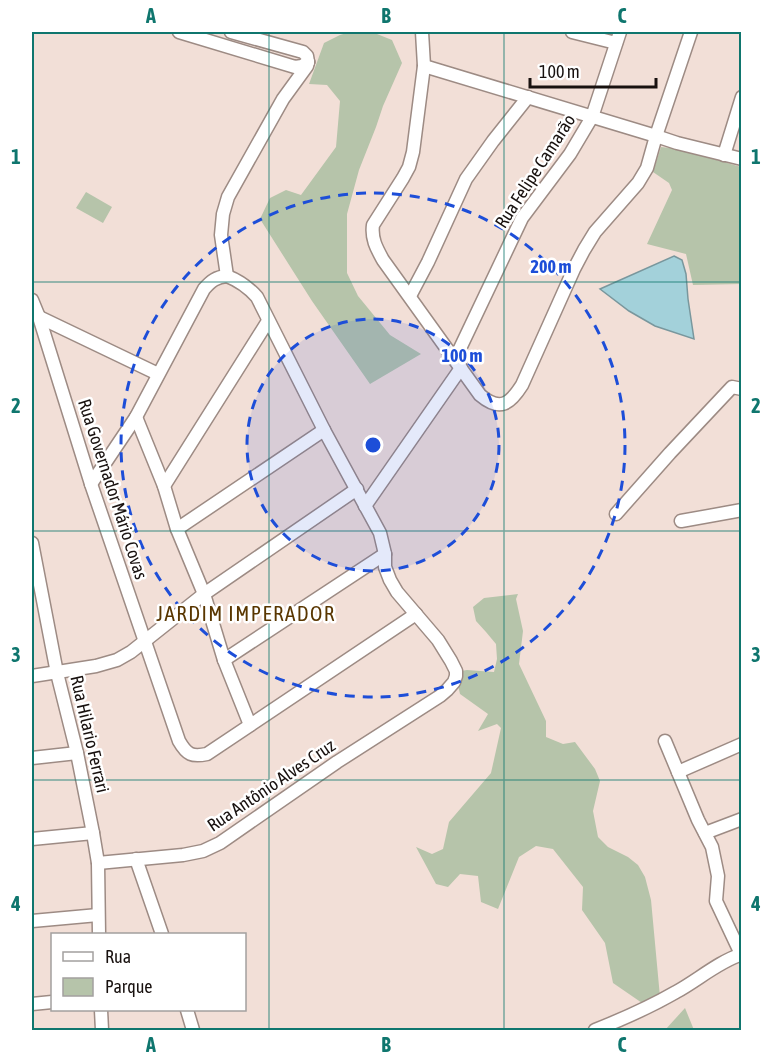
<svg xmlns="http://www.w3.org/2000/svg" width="773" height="1062" viewBox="0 0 773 1062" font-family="'Asap Condensed',sans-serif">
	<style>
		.green { fill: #b6c4aa }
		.water { fill: #a3d1da; stroke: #79979d; stroke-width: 1.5 }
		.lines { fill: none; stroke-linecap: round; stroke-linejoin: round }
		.minor-casing { stroke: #9d8b84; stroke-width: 15 }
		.minor { stroke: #fff; stroke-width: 12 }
		.grid { fill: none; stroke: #0f766e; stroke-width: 1.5; stroke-opacity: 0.55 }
		.ring { fill: none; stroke: #1d4ed8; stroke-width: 3; stroke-dasharray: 10 8 }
		.labels { text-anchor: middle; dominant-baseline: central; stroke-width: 5; stroke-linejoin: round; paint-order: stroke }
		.street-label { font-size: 18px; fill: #18110f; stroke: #fff }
		.quarter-label { font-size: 21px; letter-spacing: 1.5px; fill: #593600; stroke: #fff }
		.centre { fill: #1d4ed8; stroke: #fff; stroke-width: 3 }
		.ring-label { font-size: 18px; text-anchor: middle; font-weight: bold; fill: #1d4ed8; stroke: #fff; stroke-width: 5; stroke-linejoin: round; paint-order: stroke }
		.neatline { fill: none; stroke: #0f766e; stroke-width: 2 }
		.grid-label { font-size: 20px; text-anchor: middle; font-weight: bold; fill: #0f766e }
	</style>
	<rect width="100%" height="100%" fill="#f2dfd7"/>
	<g class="green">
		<polygon points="350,32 372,32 392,40 402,63 383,106 376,127 359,170 347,214 347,273 358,296 390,335 421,354 370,384 312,301 260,219 270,198 286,190 301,195 336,147 340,101 327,85 309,84 324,43 340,35"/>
		<polygon points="661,147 679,149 741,167 741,284 693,285 686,254 647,244 672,190 669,183 653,172"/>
		<polygon points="86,192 112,207 103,223 76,208"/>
		<polygon points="518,594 516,599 523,631 519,664 546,721 546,737 563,744 575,742 595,769 600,781 593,811 598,837 608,847 628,857 638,865 645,877 651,900 660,997 645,1005 613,983 605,943 582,910 583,887 553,849 536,846 519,857 498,909 481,902 478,876 460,874 448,887 436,884 416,847 432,854 443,849 449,822 491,773 501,728 497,724 478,731 488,714 460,694 455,672 467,670 494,672 497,659 496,644 486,632 476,621 473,607 484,598"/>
		<polygon points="685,1008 694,1030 665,1030"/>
	</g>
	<polygon class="water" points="674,256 682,260 686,274 688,299 694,339 655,326 629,311 600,289"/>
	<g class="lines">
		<g class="minor-casing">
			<g id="minor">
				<polyline points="179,32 295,67 302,66 308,62"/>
				<polyline points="231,32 303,52 307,56 308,62"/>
				<path d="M 422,32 L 424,66 L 413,152 L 409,167 L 403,178 L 373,225 C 371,239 377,249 383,260 L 480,395 C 500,412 510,404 522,385 L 574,269 L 584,250 L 595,232 L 638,183 L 647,168 L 656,136 L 691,32"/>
				<polyline points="572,32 616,43"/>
				<polyline points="424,66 656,136 677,143 742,159"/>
				<polyline points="724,155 742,97"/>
				<polyline points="227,276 221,235 223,214 228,197 283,99 307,66 308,62"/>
				<polyline points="410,296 428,262 466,179 493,141 528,97"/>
				<path d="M 32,300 L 39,317 L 91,484 L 179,741 C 187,755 192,757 207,754 L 416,614"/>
				<polyline points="39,317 158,374"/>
				<polyline points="455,359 522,218 570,154 592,117 620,32"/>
				<polyline points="136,417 164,486 177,529 204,594 224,660 250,725"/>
				<path d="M 91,484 L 136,417 L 204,289 C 211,281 216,277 227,276"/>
				<polyline points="164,486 268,321"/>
				<polyline points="365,506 461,368"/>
				<polyline points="616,514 670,453 732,387 742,389"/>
				<polyline points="681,521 742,510"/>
				<polyline points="177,529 324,430"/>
				<polyline points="32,543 57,673 77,753 93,833 98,863 99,934"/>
				<polyline points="224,660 385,554"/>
				<polyline points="32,676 96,666 117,660 131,652 204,594 357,489"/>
				<polyline points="665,741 698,820 712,847 718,876 716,901 741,954"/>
				<polyline points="32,758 77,753"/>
				<polyline points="678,772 742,744"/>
				<polyline points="705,833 742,819"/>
				<polyline points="32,839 93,833"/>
				<polyline points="136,859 162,934"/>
				<path d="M 98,863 L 183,855 L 203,851 L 220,843 L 337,762 L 440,696 L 447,690 L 454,682 L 456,676 L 456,671 L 451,661 L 438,640 L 397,592 L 390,580 L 385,567 L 385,554 L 380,533 L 324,430 L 257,297 C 248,287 240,281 227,276"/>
				<polyline points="32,921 98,915"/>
				<polyline points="32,1004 52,1002"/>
				<polyline points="101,1010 102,1030"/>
				<polyline points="187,1010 193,1030"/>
				<path d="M 595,1030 C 623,1019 650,1007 676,992 C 698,980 718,962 742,954"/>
			</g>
		</g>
		<use href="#minor" class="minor"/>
	</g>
	<path class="grid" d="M 269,32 L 269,1030M 504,32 L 504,1030M 32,282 L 742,282M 32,531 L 742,531M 32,780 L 742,780"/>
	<circle cx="373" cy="445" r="126" fill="#1d4ed8" fill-opacity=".12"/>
	<g class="ring">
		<circle cx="373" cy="445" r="126"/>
		<circle cx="373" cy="445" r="252"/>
	</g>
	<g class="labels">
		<g class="street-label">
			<text transform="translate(535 171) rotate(-57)">Rua Felipe Camarão</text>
			<text transform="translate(113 489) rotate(72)">Rua Governador Mário Covas</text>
			<text transform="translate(90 734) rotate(77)">Rua Hilario Ferrari</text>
			<text transform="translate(271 785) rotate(-34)">Rua Antônio Alves Cruz</text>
		</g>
		<g class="quarter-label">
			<text x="246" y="613">JARDIM IMPERADOR</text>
		</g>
	</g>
	<circle cx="373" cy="445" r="9" class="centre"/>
	<g class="ring-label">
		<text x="551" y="273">200 m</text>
		<text x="462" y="362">100 m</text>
	</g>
	<rect width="773" height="1062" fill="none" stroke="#ffffff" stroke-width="66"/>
	<rect x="51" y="933" width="195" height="78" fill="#ffffff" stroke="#a3a09f" stroke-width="1.5"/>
	<rect x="63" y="952" width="30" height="9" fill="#ffffff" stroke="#a3a09f" stroke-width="1.5"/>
	<text x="105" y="963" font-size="18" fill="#18110f">Rua</text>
	<rect x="63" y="978" width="30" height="18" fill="#b6c4aa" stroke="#a3a09f" stroke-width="1.5"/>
	<text x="105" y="993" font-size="18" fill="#18110f">Parque</text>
	<path d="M530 78v9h126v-9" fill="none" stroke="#18110f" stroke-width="3"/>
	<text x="539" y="78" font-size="18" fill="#18110f" stroke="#ffffff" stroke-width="4.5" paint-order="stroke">100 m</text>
	<rect x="33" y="33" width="707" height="996" class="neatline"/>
	<g class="grid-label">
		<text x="151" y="23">A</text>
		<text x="386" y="23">B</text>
		<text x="622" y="23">C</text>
		<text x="16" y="164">1</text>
		<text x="756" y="164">1</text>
		<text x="16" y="413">2</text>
		<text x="756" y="413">2</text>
		<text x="16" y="662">3</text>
		<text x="756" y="662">3</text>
		<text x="16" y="911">4</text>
		<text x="756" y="911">4</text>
		<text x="151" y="1052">A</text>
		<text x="386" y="1052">B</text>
		<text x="622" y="1052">C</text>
	</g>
</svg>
